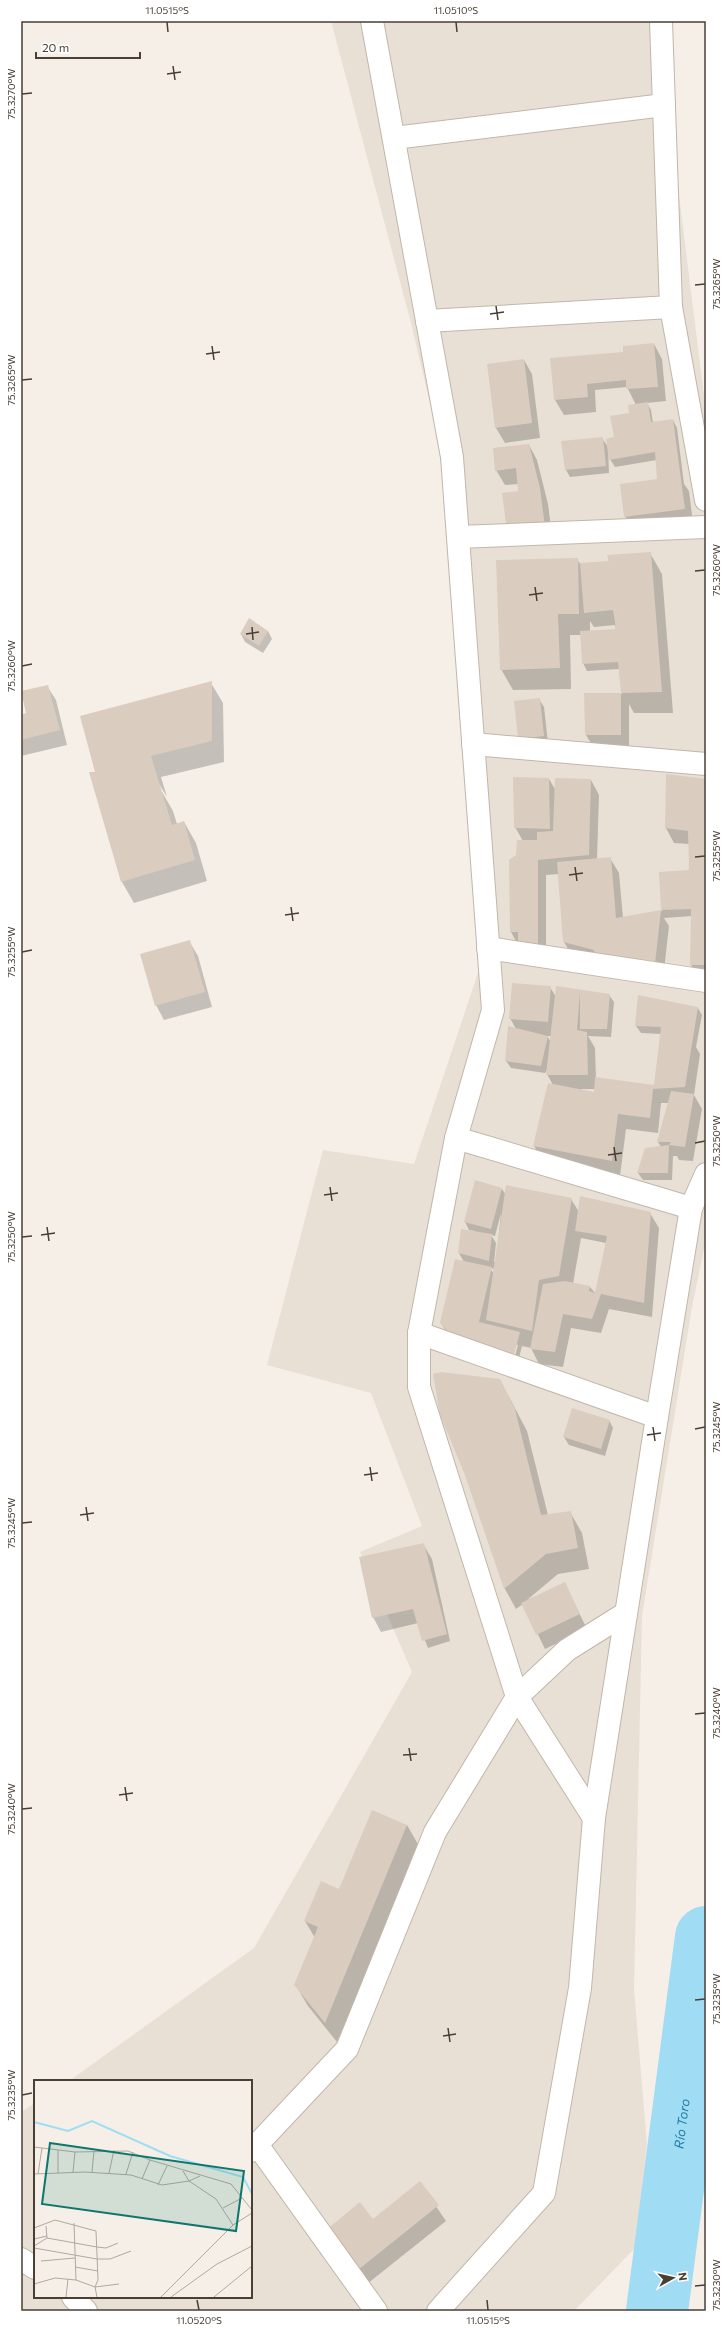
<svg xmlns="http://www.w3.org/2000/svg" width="727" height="2332" viewBox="0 0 727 2332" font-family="Commissioner,sans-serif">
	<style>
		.residential { fill: #e9e0d5 }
		.shadow { fill: #0003; fill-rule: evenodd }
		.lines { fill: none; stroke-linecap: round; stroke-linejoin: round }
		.river { stroke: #a0ddf5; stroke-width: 62 }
		.building { fill: #daccbf }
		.minor-casing { stroke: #c1b6a9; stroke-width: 24 }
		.minor { stroke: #fff; stroke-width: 22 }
		.ticks { fill: none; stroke: #493f35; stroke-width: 1.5 }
		.labels { text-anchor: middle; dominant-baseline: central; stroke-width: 4; stroke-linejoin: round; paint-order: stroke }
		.water-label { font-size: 13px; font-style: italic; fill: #237ca3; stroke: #fff }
		.inset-river { fill: none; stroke: #a0ddf5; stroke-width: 2 }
		.inset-road { fill: none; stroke: #b0a9a0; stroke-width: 1 }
		.view { fill: #0f766e; fill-opacity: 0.15; stroke: #0f766e; stroke-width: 2 }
		.inset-edge { fill: none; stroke: #493f35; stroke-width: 2 }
		.neatline { fill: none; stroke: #493f35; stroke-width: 1.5 }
		.ticks-label { font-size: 10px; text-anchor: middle; fill: #493f35 }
	</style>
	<rect width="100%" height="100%" fill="#f5efe7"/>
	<polygon class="residential" points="331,21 669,21 674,155 706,412 706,1239 692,1307 642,1616 634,1990 647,2145 635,2248 574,2311 21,2311 21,2112 35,2103 35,2297 251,2297 251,2081 69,2081 254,1948 412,1672 360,1552 422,1526 371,1393 267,1365 323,1150 414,1164 481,964 443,459 411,323"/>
	<g class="shadow">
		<polygon points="654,344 662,359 666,401 647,403 651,410 653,423 673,420 677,428 684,484 689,491 693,523 634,531 625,516 658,479 657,460 615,467 610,459 636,405 627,387 595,390 596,412 564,415 555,400 623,353"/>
		<polygon points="524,360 532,374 540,438 505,443 496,428 488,365"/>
		<polygon points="602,438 608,447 609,473 570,477 566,470"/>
		<polygon points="529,445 537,460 548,504 553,542 517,546 508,532 520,492 519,484 505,485 496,470"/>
		<path d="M 650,553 L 662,574 L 673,713 L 634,713 L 629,704 L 629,749 L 595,750 L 586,735 L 585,694 L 622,694 L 619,669 L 587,671 L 583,663 L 581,635 L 570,635 L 571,689 L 513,690 L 501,669 L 577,559 L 580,564 L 609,562 L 608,556 ZM 590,621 L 594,627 L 615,625 L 616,630 L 590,632 Z"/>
		<polygon points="268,631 272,639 263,653 245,642 241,634"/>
		<polygon points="211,683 223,703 224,762 161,777 167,797 159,784 158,785 173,811 177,824 184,822 196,843 207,881 134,903 122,882 90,773 96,772"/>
		<polygon points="47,686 56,700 67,745 21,756 21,716 27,714"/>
		<polygon points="539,699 544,707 548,743 523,746"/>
		<polygon points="549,779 556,791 591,780 599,795 597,860 610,858 619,873 623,918 662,911 660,873 691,876 689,844 674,843 666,828 706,780 706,980 700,980 691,965 692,916 664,918 669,926 663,979 573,957 564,942 559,874 546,875 546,959 519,947 511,932 517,856 523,841 515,827"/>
		<polygon points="189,941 198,956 212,1007 164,1020 156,1005"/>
		<path d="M 550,987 L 556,997 L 557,987 L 609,995 L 614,1002 L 611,1037 L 588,1036 L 595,1048 L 596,1079 L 655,1086 L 661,1034 L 641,1033 L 636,1026 L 698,1008 L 702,1015 L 696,1047 L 700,1054 L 694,1095 L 702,1109 L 693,1161 L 679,1160 L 677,1156 L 673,1156 L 672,1180 L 643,1180 L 638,1173 L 661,1147 L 658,1142 L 669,1103 L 661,1103 L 658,1133 L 626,1129 L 620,1176 L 543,1161 L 534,1146 L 553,1085 L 547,1074 L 548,1068 L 545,1073 L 511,1068 L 506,1061 L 516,1029 L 510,1018 ZM 547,1036 L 551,1036 L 551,1042 ZM 579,1089 L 595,1089 L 594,1093 Z"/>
		<path d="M 502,1189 L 506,1195 L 571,1199 L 579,1212 L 581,1197 L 650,1213 L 659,1228 L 652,1317 L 609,1309 L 601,1333 L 571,1328 L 563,1367 L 539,1364 L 531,1348 L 522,1346 L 517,1366 L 513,1364 L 518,1345 L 450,1338 L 441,1323 L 464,1262 L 459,1253 L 475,1231 L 469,1230 L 465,1222 ZM 501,1213 L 496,1262 L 494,1262 L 496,1243 L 491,1235 L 495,1236 ZM 581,1238 L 606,1243 L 596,1294 L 590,1287 L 573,1284 ZM 490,1268 L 495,1269 L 494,1274 Z"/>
		<polygon points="500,1380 527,1431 548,1515 570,1512 582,1533 589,1569 558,1574 527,1600 565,1584 587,1629 545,1649 523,1604 516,1609 505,1589 465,1474"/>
		<polygon points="609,1420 613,1428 605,1456 569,1445 564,1437"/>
		<polygon points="423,1544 432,1559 450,1641 428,1648 418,1623 381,1632 373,1617"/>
		<polygon points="407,1825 419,1846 337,2042 308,2006 295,1984 315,1938 305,1921"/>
		<polygon points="420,2183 446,2221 367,2284 336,2245 373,2220"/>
	</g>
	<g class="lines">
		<path class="river" id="s1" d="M 657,2311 L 706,1937"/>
	</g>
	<g class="building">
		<polygon points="654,343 658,387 626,389 626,380 587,384 588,397 554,400 550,358 623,352 623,346"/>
		<polygon points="524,359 532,423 495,428 487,364"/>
		<polygon points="648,402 651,422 673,419 685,509 624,517 620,484 657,479 655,452 609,460 606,439 614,437 610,416 629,413 628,405"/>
		<polygon points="603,437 606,466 565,470 561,441"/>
		<polygon points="529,444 540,488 545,527 507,532 502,493 518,491 516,468 495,471 493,448"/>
		<polygon points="651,552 662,692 621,693 618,662 582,664 580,631 616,629 613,610 584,613 580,563 609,561 607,555"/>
		<polygon points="578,558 579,614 558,614 560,668 500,670 496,560"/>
		<polygon points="249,618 268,631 259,646 240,634"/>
		<polygon points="212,681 212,741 151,756 172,825 184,821 195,860 121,882 89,772 95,772 80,716"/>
		<polygon points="48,685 60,730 21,740 21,715 26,713 21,691"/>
		<polygon points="584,693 621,693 621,735 585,735"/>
		<polygon points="540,698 544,736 518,739 514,701"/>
		<polygon points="666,774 706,779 706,965 690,965 691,909 661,910 659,872 689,870 688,831 665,828"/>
		<polygon points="513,777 549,778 550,829 514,828"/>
		<polygon points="555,778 591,779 589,855 538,860 538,945 518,945 518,932 510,932 509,860 516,855 517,840 537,840 537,832 553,831"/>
		<polygon points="611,857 616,918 661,910 655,964 595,957 594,950 563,942 557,862"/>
		<polygon points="190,940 205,992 155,1006 140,954"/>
		<polygon points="512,983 551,986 548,1022 509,1019"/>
		<polygon points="556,986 610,994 607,1029 580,1029 580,992 577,1030 587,1032 588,1075 546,1075"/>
		<polygon points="638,995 698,1007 685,1087 653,1089 650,1118 618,1114 612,1161 533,1146 548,1083 594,1092 595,1077 654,1085 661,1027 635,1026"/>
		<polygon points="508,1026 548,1036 541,1066 505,1061"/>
		<polygon points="671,1091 694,1094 685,1147 669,1145 671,1142 657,1142"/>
		<polygon points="669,1145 668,1173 637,1173 645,1148"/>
		<polygon points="475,1180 502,1188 491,1229 464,1222"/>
		<polygon points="506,1185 572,1198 559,1276 539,1280 532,1331 486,1320"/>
		<polygon points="580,1196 651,1212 644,1303 601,1294 592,1319 563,1314 555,1352 530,1349 543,1284 565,1281 590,1286 589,1291 595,1293 607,1236 575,1231"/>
		<polygon points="461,1229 492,1234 489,1261 458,1253"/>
		<polygon points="455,1259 492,1267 479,1322 520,1332 513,1359 457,1341 440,1323"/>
		<polygon points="441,1372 500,1379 515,1409 541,1515 571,1511 578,1548 546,1554 504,1589 465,1475 440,1415 433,1374"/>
		<polygon points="572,1408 610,1420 601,1449 563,1437"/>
		<polygon points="424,1543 447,1634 422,1641 413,1609 372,1618 359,1557"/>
		<polygon points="565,1582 580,1614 536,1635 521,1603"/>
		<polygon points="372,1810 407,1825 325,2023 294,1985 318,1927 304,1921 321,1881 339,1889"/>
		<polygon points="420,2181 439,2205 358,2270 326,2230 360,2202 373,2219"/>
	</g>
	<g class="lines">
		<g class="minor-casing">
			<g id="minor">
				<polyline points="372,21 452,457 493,1010 456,1138 419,1333 419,1387 517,1697 594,1818"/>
				<polyline points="661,21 671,307 706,500"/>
				<polyline points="394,138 664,105"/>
				<polyline points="427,321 671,307"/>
				<polyline points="458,537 706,527"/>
				<polyline points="473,744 706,764"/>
				<polyline points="488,948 706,981"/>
				<polyline points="456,1138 691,1208"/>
				<polyline points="419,1333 657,1417"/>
				<polyline points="258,2146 376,2311"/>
				<polyline points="251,2151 347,2049 435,1832 517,1697 567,1650 626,1613"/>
				<polyline points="21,2259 35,2268"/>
				<polyline points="73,2297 86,2311"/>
				<polyline points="438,2311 544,2193 580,1988 594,1818 657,1417 691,1208 706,1174"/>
			</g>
		</g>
		<use href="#minor" class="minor"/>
	</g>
	<path class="ticks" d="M 167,22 L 168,32M 456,22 L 457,32M 173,66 L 175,80M 167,74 L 181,72M 22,94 L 32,93M 695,285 L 705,284M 496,306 L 498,320M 490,314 L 504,312M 212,346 L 214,360M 206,354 L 220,352M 22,380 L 32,379M 695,571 L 705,570M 535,587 L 537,601M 529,595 L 543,593M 252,627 L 253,640M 246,634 L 259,632M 22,666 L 32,664M 695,857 L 705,856M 575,867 L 577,881M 569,875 L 583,873M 291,907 L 293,921M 285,915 L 299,913M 22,952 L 32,950M 695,1143 L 705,1141M 614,1147 L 616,1161M 608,1155 L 622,1153M 330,1187 L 332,1201M 324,1195 L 338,1193M 47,1227 L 49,1241M 41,1235 L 55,1233M 22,1237 L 32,1236M 653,1427 L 655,1441M 695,1429 L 705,1427M 647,1435 L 661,1433M 370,1467 L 372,1481M 364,1475 L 378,1473M 86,1507 L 88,1521M 80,1515 L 94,1513M 22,1523 L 32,1522M 695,1714 L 705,1713M 409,1748 L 411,1761M 403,1755 L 417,1754M 125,1787 L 127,1801M 119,1795 L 133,1793M 22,1809 L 32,1808M 695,2000 L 705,1999M 448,2028 L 450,2042M 443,2036 L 456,2034M 22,2095 L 32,2093M 695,2286 L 705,2285M 197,2300 L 199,2310M 487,2300 L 488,2310"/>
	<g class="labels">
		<g class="water-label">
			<text stroke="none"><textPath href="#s1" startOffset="189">Río Toro</textPath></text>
		</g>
	</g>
	<g transform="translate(34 2080)">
		<rect width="218" height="218" fill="#f5efe7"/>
		<path class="inset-river" d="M 0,42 L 34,51 L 58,41 L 136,76 L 209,97 L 218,114"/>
		<path class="inset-road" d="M 0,67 L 41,72 L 94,71 L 116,80 L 197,104 L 218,130M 149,91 L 155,101 L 182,119 L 199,145M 39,92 L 41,72M 58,92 L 60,71M 24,93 L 24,70M 75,93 L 80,70M 0,94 L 51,92 L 97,95 L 128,105 L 155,101 L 166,96M 4,94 L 8,68M 92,94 L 99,72M 108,99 L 116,80M 124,105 L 133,86M 189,128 L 208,118M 40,143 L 42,200M 0,148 L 21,140 L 62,151 L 64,200 L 61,207M 13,158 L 63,167 L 72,168 L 84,163M 0,159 L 13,156M 0,166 L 13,158 L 12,146M 0,168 L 63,179 L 76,179 L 97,171M 7,181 L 41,178M 41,187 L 64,191M 0,204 L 21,198 L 42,200 L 61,207 L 63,217M 61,207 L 85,204M 32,217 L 34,199M 127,217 L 199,145 L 218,133M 137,217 L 183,184 L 218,166M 180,217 L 218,186"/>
		<path class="view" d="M 16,63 L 210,91 L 202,151 L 8,124 Z"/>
		<rect width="218" height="218" class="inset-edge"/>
	</g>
	<rect width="727" height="2332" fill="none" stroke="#ffffff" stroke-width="44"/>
	<g transform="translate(673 2278) rotate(82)" stroke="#ffffff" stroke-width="3" paint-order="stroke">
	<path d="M0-3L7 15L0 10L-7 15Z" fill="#493f35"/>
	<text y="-6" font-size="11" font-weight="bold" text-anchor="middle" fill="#493f35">N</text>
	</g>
	<path d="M36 52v6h104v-6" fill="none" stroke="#493f35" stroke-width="2"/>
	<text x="42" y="52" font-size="12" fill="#493f35" stroke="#ffffff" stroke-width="3" paint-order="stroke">20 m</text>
	<rect x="22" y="22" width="683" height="2288" class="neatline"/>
	<g class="ticks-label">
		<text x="167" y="14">11.0515°S</text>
		<text x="456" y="14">11.0510°S</text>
		<text transform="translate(11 94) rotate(-90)" y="4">75.3270°W</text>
		<text transform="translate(716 284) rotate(-90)" y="4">75.3265°W</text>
		<text transform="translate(11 380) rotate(-90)" y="4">75.3265°W</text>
		<text transform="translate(716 570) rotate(-90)" y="4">75.3260°W</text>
		<text transform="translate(11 666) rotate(-90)" y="4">75.3260°W</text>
		<text transform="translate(716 856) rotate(-90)" y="4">75.3255°W</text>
		<text transform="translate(11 952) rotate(-90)" y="4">75.3255°W</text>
		<text transform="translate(716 1141) rotate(-90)" y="4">75.3250°W</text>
		<text transform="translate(11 1237) rotate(-90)" y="4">75.3250°W</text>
		<text transform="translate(716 1427) rotate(-90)" y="4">75.3245°W</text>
		<text transform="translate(11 1523) rotate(-90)" y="4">75.3245°W</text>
		<text transform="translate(716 1713) rotate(-90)" y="4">75.3240°W</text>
		<text transform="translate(11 1809) rotate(-90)" y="4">75.3240°W</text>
		<text transform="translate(716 1999) rotate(-90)" y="4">75.3235°W</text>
		<text transform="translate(11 2095) rotate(-90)" y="4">75.3235°W</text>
		<text transform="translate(716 2285) rotate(-90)" y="4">75.3230°W</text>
		<text x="199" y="2324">11.0520°S</text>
		<text x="488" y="2324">11.0515°S</text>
	</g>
</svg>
